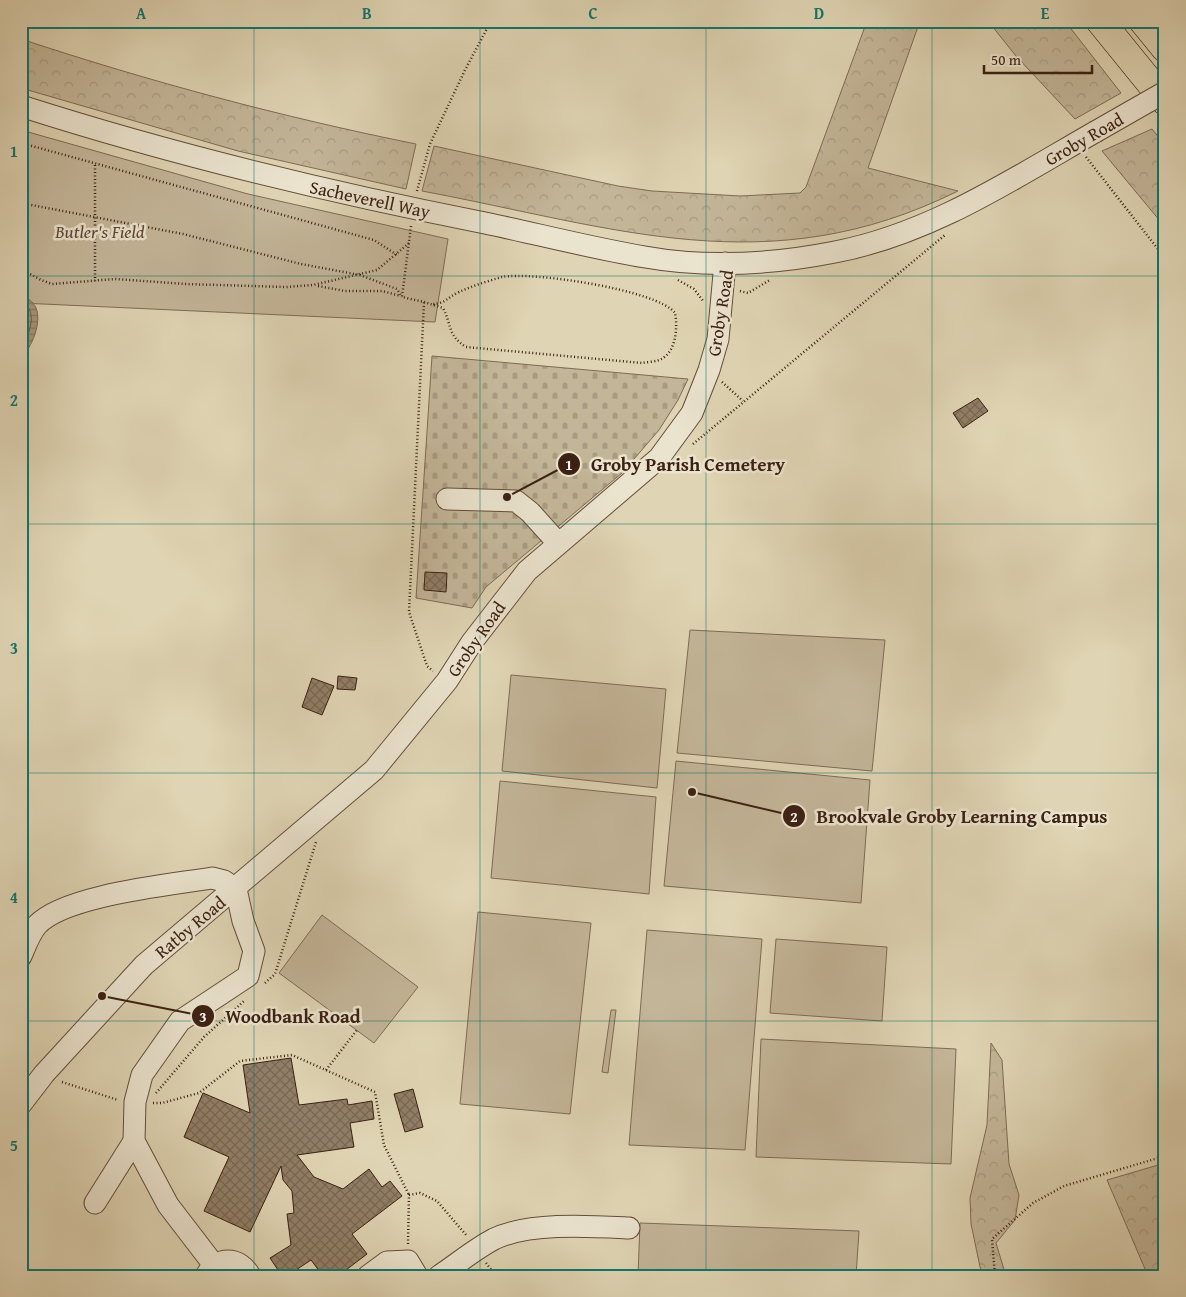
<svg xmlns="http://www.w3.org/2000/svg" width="1186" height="1297" viewBox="0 0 1186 1297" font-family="'Gentium Book Plus',serif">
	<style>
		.forest { fill: url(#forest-crowns); stroke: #806a56 }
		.cemetery { fill: url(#cemetery-stones); stroke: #806a56 }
		.park { fill: #c3b598; stroke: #806a56 }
		.water { fill: url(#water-rules); stroke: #7d6753 }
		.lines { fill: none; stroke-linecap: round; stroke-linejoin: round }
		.shore { stroke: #725c48; stroke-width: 1 }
		.building { fill: url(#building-cross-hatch); stroke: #3c2013 }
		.minor-casing { stroke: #654d3b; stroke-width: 23 }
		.highway-casing { stroke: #3c2013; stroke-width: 29 }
		.path { stroke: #3c2013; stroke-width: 2.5; stroke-dasharray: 1 2.5; stroke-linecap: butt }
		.minor { stroke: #eae3ce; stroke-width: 21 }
		.highway { stroke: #dfd4b3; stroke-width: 28 }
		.minor-bridge-casing { stroke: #654d3b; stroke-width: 23; stroke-linecap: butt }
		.minor-bridge { stroke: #eae3ce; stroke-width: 21 }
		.grid { fill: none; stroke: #0f766e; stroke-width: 1; stroke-opacity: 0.55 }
		.labels { text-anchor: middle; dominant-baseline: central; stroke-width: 5; stroke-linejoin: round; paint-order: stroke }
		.street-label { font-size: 18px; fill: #3c2013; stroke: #eae3ce }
		.park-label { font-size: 18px; font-style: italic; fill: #5e4534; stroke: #eae3ce }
		.leader { fill: none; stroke: #3c2013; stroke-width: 2 }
		.callout-dot { fill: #3c2013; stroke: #eae3ce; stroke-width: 2 }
		.mark-label { font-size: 15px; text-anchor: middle; font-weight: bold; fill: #fff }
		.callout-label { font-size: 19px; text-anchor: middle; font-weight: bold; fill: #3c2013; stroke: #eae3ce; stroke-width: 5; stroke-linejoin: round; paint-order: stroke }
		.neatline { fill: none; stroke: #0f766e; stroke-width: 2 }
		.grid-label { font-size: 16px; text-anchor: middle; font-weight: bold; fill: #0f766e }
	</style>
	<defs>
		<pattern id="forest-crowns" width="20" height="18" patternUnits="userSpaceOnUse" patternTransform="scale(1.25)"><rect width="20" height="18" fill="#c3b598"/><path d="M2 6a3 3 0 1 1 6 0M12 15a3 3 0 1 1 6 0" fill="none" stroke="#a89b82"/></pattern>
		<pattern id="cemetery-stones" width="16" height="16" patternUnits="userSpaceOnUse" patternTransform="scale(1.25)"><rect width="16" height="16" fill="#c3b598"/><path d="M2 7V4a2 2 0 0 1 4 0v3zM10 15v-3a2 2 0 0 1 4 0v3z" fill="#a89b82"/></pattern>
		<pattern id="water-rules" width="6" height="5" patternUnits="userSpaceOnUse" patternTransform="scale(1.25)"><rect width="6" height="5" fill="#a8977d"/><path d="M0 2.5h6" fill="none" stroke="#8a7b65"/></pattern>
		<pattern id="building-cross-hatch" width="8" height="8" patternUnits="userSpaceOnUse" patternTransform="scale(1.25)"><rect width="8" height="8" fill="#917e66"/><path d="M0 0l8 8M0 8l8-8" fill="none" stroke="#786753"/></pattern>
	</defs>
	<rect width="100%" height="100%" fill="#dfd4b3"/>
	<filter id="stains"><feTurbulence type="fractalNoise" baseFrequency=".004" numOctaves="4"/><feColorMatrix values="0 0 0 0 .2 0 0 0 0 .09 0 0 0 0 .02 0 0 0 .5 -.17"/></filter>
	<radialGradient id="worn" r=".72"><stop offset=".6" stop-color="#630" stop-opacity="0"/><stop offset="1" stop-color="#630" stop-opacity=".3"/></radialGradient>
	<g class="forest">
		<path d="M 867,21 L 920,21 L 868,168 L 958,191 C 769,285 614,227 422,191 L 434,146 L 618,186 L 652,191 L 740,196 L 800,193 L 806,187 Z"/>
		<polygon points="988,21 1065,21 1121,93 1075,119 1016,56"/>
		<path d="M 21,39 C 151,82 282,117 416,144 L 406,189 L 238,151 L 21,88 Z"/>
		<polygon points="1152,129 1165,145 1165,227 1102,151"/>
		<polygon points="991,1043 1002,1060 1009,1164 1019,1195 1015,1220 996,1243 1006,1276 982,1276 971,1224 970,1198 987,1125"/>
		<polygon points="1165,1163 1165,1276 1148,1276 1107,1180"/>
	</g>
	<polygon class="cemetery" points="432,356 688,379 678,400 659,430 622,473 486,587 472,608 416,598"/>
	<g class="park">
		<polygon points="21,130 248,194 448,239 435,322 21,303"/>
		<polygon points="690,630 885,640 872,771 677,753"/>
		<polygon points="511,675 666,689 657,788 502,771"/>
		<polygon points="676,761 870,780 861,903 664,886"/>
		<polygon points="500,781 656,797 649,894 491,878"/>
		<polygon points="478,912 591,923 570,1114 460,1104"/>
		<polygon points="322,915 418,987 374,1043 279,973"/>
		<polygon points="647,930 762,939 745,1150 629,1145"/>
		<polygon points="776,939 887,947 882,1021 770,1013"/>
		<polygon points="611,1010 616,1010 608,1073 602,1072"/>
		<polygon points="761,1039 956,1049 951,1164 756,1157"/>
		<polygon points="640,1223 859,1231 856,1276 638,1276"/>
	</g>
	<path class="water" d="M 21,294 C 27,298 33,301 36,308 C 42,322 32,348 21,357 Z"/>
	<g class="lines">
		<path class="shore" d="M 21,300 C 39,313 29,328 25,346 L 21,350"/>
	</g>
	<g class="building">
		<polygon points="978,398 988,411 963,428 953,413"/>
		<polygon points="425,572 447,573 446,592 424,590"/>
		<polygon points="338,676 357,678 355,690 337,689"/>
		<polygon points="312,678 334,686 322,715 302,707"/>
		<polygon points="291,1058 299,1105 347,1099 348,1105 372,1101 374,1119 350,1123 354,1147 297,1155 314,1177 343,1189 369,1169 382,1187 390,1181 402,1196 352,1234 367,1254 338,1276 323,1276 311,1260 287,1276 282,1276 270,1258 291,1245 287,1214 294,1213 292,1191 283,1180 281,1166 250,1232 204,1211 229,1157 184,1137 203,1093 250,1113 243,1065"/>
		<polygon points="413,1089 423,1127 405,1132 394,1094"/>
	</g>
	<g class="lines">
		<g class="minor-casing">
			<g id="minor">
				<path d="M 21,106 C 174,155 328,192 485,223 C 538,234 591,248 645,257 C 707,268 774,264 835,252 C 930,234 1013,179 1095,132"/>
				<polyline points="447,499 516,501 530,512 558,543"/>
				<path d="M 21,956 C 25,947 30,933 37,925 C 65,895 170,885 212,878 L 224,881 L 236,889"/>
				<polyline points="21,1104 44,1074 144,965 374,770 447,681 472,642 527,571 659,458 692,413 709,370 718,339 725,263"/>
				<polyline points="95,1203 134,1141"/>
				<polyline points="214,1265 168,1205 134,1141 135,1102 142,1075 180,1021 248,976 254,951 243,921 236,889"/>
				<path d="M 206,1276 C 216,1256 240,1256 250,1276"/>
				<polyline points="368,1276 387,1262 408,1261 417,1276"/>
				<path d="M 439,1276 C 457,1264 475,1249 494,1239 C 529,1222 590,1226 629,1228"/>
			</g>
		</g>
		<g class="highway-casing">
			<g id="highway">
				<polyline points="1100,21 1165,101"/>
				<polyline points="1143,21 1165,48"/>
			</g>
		</g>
		<g class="path">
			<polyline points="21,143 374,240 397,255"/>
			<polyline points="1086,157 1165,258"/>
			<polyline points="95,165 95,281"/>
			<polyline points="417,191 430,144 465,70 491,21"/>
			<polyline points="21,203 183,234 301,264 360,275 397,289 402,297"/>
			<polyline points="411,226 402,297 424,302 409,612 427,666 433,671"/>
			<polyline points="21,269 41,280 52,284 115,279 185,284 286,287 313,285 377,270 409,243"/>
			<polyline points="678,280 694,289 704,302"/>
			<polyline points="318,286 345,291 382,291 401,296"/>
			<polyline points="740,291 748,293 770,280"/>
			<path d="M 424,302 L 443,308 C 452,325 447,335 466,347 L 642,363 C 647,362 654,362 659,360 C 676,354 678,328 675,313 C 658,290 531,271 502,277 C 488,281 472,286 459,292 C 448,297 445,304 432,304"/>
			<polyline points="722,382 743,401"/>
			<polyline points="693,444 945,235"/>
			<polyline points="265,983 275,974 316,842"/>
			<polyline points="326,1070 357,1030"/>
			<polyline points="62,1082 118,1100"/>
			<polyline points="156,1093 204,1037 244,1001"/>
			<polyline points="153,1103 162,1103 199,1093 240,1061 292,1055 375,1092 384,1145 409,1195"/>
			<polyline points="408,1244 409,1195 420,1193 437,1201 467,1236"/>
			<polyline points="486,1263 496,1276"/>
			<polyline points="995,1276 992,1239 1033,1203 1064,1186 1165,1156"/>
		</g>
		<use href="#minor" class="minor"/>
		<use href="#highway" class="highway"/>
		<g class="minor-bridge-casing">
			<polyline id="minor-bridge" points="1095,132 1165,92"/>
		</g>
		<use href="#minor-bridge" class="minor-bridge"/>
	</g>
	<path class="grid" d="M 254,21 L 254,1276M 480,21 L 480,1276M 706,21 L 706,1276M 932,21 L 932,1276M 21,276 L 1165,276M 21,524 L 1165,524M 21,773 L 1165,773M 21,1021 L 1165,1021"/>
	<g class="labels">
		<g class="street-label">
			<text transform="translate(1084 139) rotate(-30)">Groby Road</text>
			<text transform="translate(370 199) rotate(12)">Sacheverell Way</text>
			<text transform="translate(720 313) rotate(-81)">Groby Road</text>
			<text transform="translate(476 639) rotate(-55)">Groby Road</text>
			<text transform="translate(190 927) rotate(-40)">Ratby Road</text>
		</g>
		<g class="park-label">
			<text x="100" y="231">Butler's Field</text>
		</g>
	</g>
	<path class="leader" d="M507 497L569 464M692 792L794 816M102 996L203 1016"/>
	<g class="callout-dot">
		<circle cx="507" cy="497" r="5"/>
		<circle cx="692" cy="792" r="5"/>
		<circle cx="102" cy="996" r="5"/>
		<circle cx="569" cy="464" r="12"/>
		<circle cx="794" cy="816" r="12"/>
		<circle cx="203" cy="1016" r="12"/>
	</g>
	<g class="mark-label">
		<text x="569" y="470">1</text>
		<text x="794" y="822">2</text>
		<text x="203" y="1022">3</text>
	</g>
	<g class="callout-label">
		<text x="688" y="471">Groby Parish Cemetery</text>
		<text x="962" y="823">Brookvale Groby Learning Campus</text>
		<text x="293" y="1023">Woodbank Road</text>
	</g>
	<rect width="1186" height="1297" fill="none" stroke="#dfd4b3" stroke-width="55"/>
	<path d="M984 65v8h108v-8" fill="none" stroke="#3c2013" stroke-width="2.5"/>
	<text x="991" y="65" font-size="15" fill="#3c2013" stroke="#eae3ce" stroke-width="4" paint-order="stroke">50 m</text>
	<rect x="28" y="28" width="1130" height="1242" class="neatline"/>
	<g class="grid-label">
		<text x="141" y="19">A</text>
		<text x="367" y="19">B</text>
		<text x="593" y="19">C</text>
		<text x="819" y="19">D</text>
		<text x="1045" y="19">E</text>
		<text x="14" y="157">1</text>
		<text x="14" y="406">2</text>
		<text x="14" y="654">3</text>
		<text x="14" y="903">4</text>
		<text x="14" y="1151">5</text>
	</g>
	<rect width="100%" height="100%" filter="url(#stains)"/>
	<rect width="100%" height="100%" fill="url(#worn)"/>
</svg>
